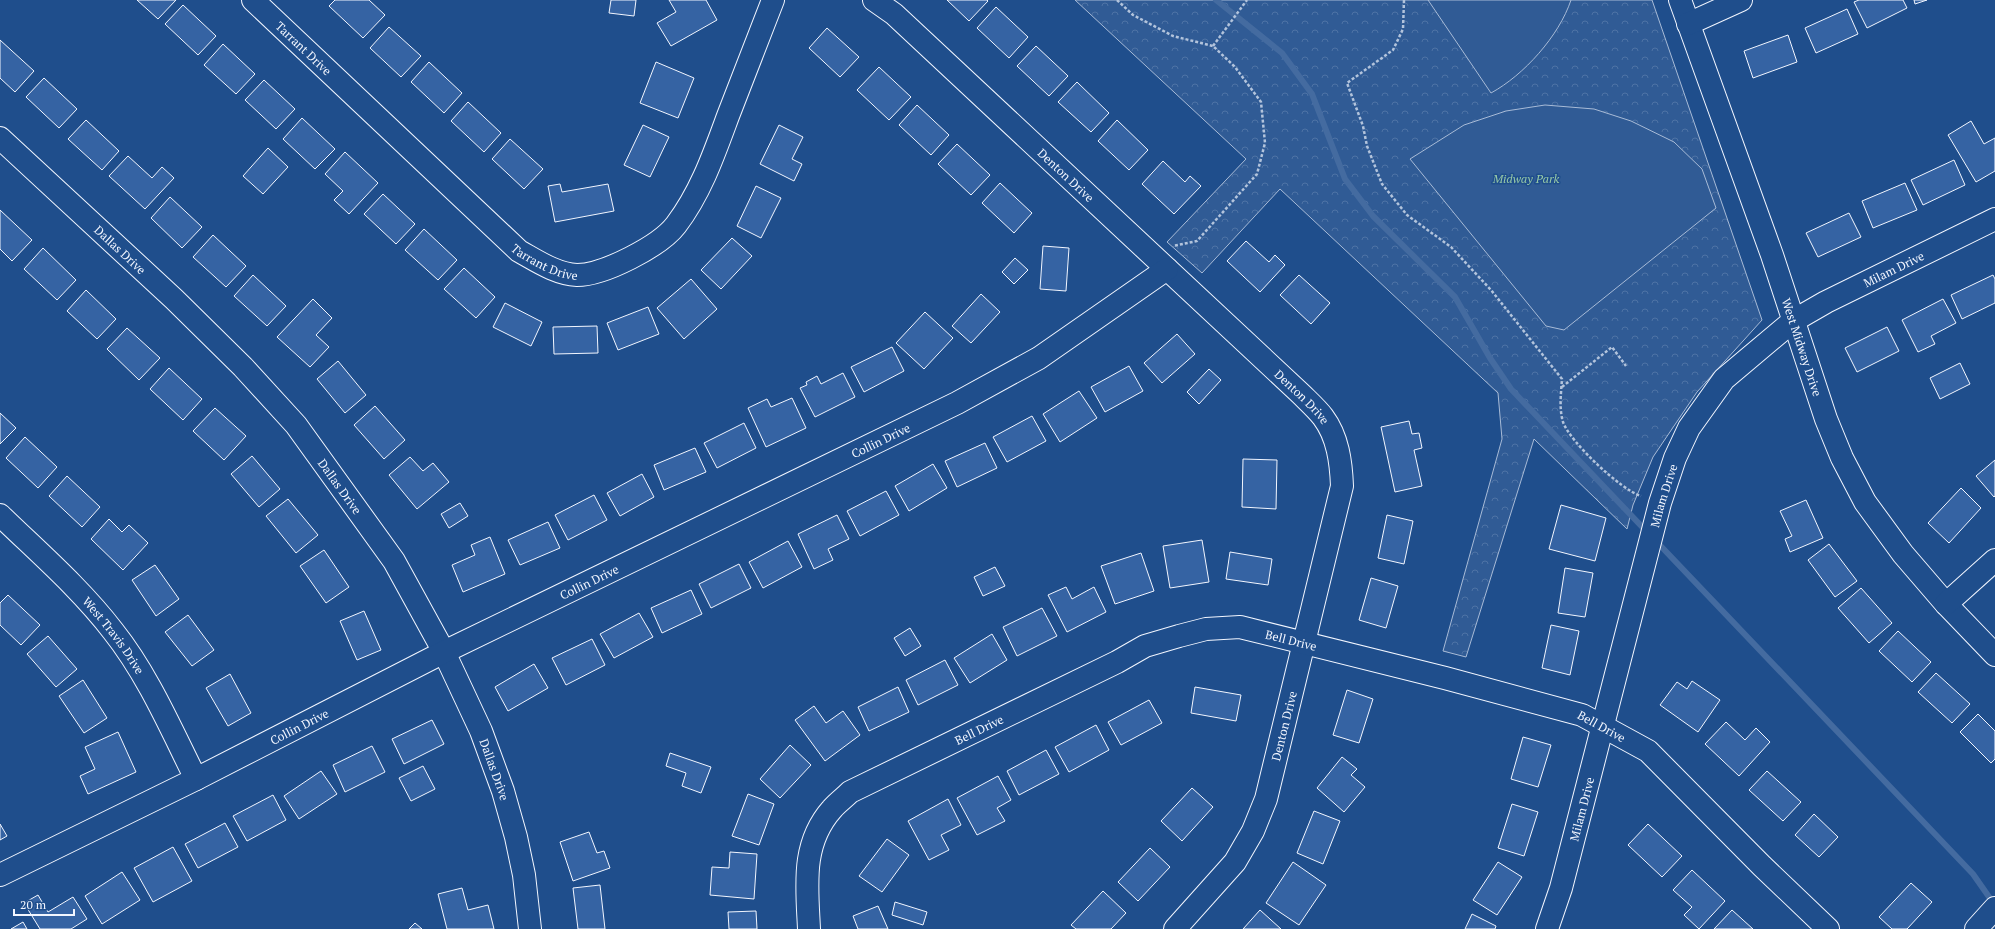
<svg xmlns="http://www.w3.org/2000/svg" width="1995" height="929" viewBox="0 0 1995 929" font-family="'PT Serif',serif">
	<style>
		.park { fill: url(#park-crowns); stroke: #a8bbd7 }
		.garden { fill: #305b95; stroke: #a8bbd7 }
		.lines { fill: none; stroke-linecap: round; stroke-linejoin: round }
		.stream { stroke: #446ba0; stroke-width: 6 }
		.building { fill: #3563a3; stroke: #f2f6ff }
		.minor-casing { stroke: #f2f6ff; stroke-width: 24 }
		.path { stroke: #b3c4dc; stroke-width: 2.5; stroke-dasharray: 3 2; stroke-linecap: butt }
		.minor { stroke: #1f4e8c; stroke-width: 22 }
		.labels { text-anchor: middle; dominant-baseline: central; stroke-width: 3; stroke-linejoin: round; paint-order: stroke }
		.street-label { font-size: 12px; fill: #f2f6ff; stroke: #1f4e8c }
		.park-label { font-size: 12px; font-style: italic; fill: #97c8a6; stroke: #1f4e8c }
	</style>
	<defs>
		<pattern id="park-crowns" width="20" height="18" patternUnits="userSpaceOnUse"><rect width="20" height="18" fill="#305b95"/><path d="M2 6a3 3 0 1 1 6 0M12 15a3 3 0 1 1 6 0" fill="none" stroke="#4e73a5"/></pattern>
	</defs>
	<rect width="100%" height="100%" fill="#1f4e8c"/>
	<polygon class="park" points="1075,0 1652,0 1762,320 1697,392 1653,457 1633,505 1627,529 1534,439 1466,657 1443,651 1502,439 1498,393 1280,189 1202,273 1167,242 1246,159"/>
	<g class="garden">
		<path d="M 1428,0 L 1571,0 C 1559,36 1524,75 1491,93 Z"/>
		<polygon points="1545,105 1594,109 1631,121 1674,142 1702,169 1716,208 1564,330 1546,326 1410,159 1464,125 1506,111"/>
	</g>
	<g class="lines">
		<g class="stream">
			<polyline points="1216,0 1282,53 1312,94 1345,179 1373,216 1455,297 1490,358 1511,389 1647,532"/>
			<polyline points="1655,540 1973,874 1994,904"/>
		</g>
	</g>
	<g class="building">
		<polygon points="137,0 176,0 158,19"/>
		<polygon points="335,0 369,0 385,15 363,38 329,6"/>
		<polygon points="611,0 636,0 634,16 609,13"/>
		<polygon points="669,0 706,0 717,20 671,46 657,23 676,12"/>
		<polygon points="947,0 987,0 988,1 969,21"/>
		<polygon points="1859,0 1903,0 1907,8 1867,28 1854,2"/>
		<polygon points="1914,0 1927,0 1915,4"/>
		<polygon points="183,5 216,36 198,55 165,24"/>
		<polygon points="996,7 1028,37 1009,58 977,28"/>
		<polygon points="1847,9 1858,34 1816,53 1805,28"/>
		<polygon points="389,27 421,56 401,77 370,48"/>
		<polygon points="827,28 859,57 840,77 809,48"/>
		<polygon points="1788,35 1797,62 1753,78 1744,51"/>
		<polygon points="0,40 34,71 15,92 0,78"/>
		<polygon points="223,44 255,74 236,94 204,65"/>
		<polygon points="1036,46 1068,76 1049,96 1017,66"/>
		<polygon points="429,62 462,93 444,113 411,82"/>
		<polygon points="656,62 694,78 678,118 640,103"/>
		<polygon points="879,67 911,97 889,120 857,90"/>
		<polygon points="44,78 77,109 59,128 26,97"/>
		<polygon points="264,80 295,109 276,129 245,100"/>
		<polygon points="1077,82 1109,113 1091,132 1058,102"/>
		<polygon points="468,102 501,133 484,152 451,121"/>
		<polygon points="917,105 949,135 931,155 899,125"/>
		<polygon points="302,118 335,149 315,169 283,139"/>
		<polygon points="86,120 119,151 102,170 68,139"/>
		<polygon points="1117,120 1148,150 1129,170 1098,141"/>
		<polygon points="1971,121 1984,144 1995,138 1995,171 1976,182 1948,135"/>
		<polygon points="643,125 669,137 650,177 624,165"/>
		<polygon points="779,125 803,137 792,159 802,164 794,181 760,164"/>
		<polygon points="510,139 543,169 524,189 492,159"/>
		<polygon points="957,144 990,175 971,195 938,164"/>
		<polygon points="268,148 288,167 263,194 243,176"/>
		<polygon points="345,152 378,183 349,214 334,200 343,191 325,174"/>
		<polygon points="128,156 152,178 162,167 174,178 145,209 109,176"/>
		<polygon points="1954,160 1965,185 1923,205 1911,180"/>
		<polygon points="1163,161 1185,182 1190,176 1201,186 1174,214 1142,184"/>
		<polygon points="1000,183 1032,213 1014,233 982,203"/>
		<polygon points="1905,183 1917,210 1873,228 1862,201"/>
		<polygon points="560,184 562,192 608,184 614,211 555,222 548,186"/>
		<polygon points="756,186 781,198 761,238 737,226"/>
		<polygon points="383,194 415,224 396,244 364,214"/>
		<polygon points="170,197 202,227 182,248 151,218"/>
		<polygon points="0,210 32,240 12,261 0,249"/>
		<polygon points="1849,213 1861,237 1818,257 1806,233"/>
		<polygon points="424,229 457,260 438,280 405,250"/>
		<polygon points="213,235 246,266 226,287 193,257"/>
		<polygon points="732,238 752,256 721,289 701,270"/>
		<polygon points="1246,241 1269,262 1275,255 1285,265 1260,292 1227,261"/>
		<polygon points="1043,246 1069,248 1066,291 1040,289"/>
		<polygon points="43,248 76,280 57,300 24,269"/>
		<polygon points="1015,258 1028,270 1014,284 1002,272"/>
		<polygon points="464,268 495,297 476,318 444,289"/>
		<polygon points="253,275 286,306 267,326 234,296"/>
		<polygon points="1299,275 1330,303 1311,324 1280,295"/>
		<polygon points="1993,275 1995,279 1995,303 1962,319 1951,295"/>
		<polygon points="691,279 717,309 684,339 657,308"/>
		<polygon points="86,290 116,319 97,339 67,311"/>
		<polygon points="981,294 1000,312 971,343 952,326"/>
		<polygon points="313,299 332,318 316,335 329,347 310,367 277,337"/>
		<polygon points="1943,299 1956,323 1931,336 1935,344 1918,352 1902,320"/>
		<polygon points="505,303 542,322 531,346 493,327"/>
		<polygon points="648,307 659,334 618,350 607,323"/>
		<polygon points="925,312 953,338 924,369 896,343"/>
		<polygon points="597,326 598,353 554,354 553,327"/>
		<polygon points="1887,327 1899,351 1857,372 1845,348"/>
		<polygon points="127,328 160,358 139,380 107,349"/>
		<polygon points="1177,334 1195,354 1162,383 1144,363"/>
		<polygon points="892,347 904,371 864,392 851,367"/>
		<polygon points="338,361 366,395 345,413 317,379"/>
		<polygon points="1960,363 1970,384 1940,399 1930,378"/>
		<polygon points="1129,366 1143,391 1105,412 1091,387"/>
		<polygon points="169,368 202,399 183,420 150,389"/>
		<polygon points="1209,369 1221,380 1199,404 1187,392"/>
		<polygon points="843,373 855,397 815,417 800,388 807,385 806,382 817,376 821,384"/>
		<polygon points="1079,391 1097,418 1060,442 1043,414"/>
		<polygon points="792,398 806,428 766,447 748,408 767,399 771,407"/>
		<polygon points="375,406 405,440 384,459 354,425"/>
		<polygon points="215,408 246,436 224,460 193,431"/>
		<polygon points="0,413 16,428 0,444"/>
		<polygon points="1032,416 1046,441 1007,462 993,437"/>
		<polygon points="1409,421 1412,434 1419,433 1422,448 1414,450 1422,486 1395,492 1381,427"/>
		<polygon points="744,423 756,448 717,468 704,443"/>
		<polygon points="25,437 57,467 38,488 6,458"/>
		<polygon points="985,443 997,468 957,487 945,461"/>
		<polygon points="695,448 706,472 664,490 654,465"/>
		<polygon points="252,456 280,489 259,507 231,474"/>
		<polygon points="410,457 423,471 433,463 449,482 417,509 389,475"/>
		<polygon points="1243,459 1277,460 1276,509 1242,507"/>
		<polygon points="1995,460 1995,496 1994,497 1976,476"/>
		<polygon points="933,464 947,488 909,511 895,486"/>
		<polygon points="642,474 654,497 620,516 607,493"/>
		<polygon points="67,476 100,507 82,527 49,496"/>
		<polygon points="1961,488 1981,508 1949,543 1928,523"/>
		<polygon points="886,491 899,515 860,536 847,511"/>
		<polygon points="594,495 607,520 568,540 555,515"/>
		<polygon points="288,499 318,535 296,553 266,516"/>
		<polygon points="1806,500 1823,538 1790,552 1785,539 1792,536 1780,511"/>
		<polygon points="460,503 468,516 449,528 441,514"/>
		<polygon points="1561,505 1606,518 1595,561 1549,549"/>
		<polygon points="837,515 849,539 828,549 833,560 814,569 798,534"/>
		<polygon points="1387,515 1413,521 1404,564 1378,558"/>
		<polygon points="109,519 122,532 129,525 148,543 123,570 91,539"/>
		<polygon points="548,522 560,548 520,565 508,540"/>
		<polygon points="490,537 505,574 463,592 452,565 475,555 471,545"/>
		<polygon points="1202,540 1209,582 1170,588 1163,546"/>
		<polygon points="788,541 802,567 763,588 749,562"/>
		<polygon points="1829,544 1857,581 1835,597 1808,560"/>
		<polygon points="324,550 349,587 326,603 300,566"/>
		<polygon points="1230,552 1272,559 1268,585 1226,579"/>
		<polygon points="1141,553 1154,591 1115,604 1101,566"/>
		<polygon points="739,564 751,588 711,608 699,584"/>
		<polygon points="155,565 179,599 156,616 132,580"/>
		<polygon points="995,567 1005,586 983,596 974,577"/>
		<polygon points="1565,568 1593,573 1585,617 1558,613"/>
		<polygon points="1371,578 1398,586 1386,628 1359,620"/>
		<polygon points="1066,587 1072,599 1094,587 1106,612 1067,632 1048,595"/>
		<polygon points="1861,588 1892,623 1869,643 1838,608"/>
		<polygon points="691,590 702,614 662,633 651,608"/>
		<polygon points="8,595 40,625 21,645 0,625 0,603"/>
		<polygon points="1042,608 1057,636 1017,656 1003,627"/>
		<polygon points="364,611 381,650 357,660 340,621"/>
		<polygon points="639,613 653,637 614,658 600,634"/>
		<polygon points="188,615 214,650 192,666 165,632"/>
		<polygon points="1551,625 1579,631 1570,675 1542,668"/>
		<polygon points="910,628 921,646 905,656 894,638"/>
		<polygon points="1898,631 1931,662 1912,682 1879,651"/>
		<polygon points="992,634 1007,660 970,683 954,658"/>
		<polygon points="48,636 77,669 56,687 27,654"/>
		<polygon points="592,639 605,665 566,685 552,658"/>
		<polygon points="945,660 958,685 918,705 906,680"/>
		<polygon points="534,664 548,688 508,711 495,687"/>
		<polygon points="1936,673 1970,704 1952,723 1918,692"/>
		<polygon points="230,674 251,713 228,726 206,688"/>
		<polygon points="83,680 107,718 84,733 59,696"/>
		<polygon points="1692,681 1720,700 1698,732 1660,705 1677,682 1687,689"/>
		<polygon points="898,687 909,712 869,731 858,707"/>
		<polygon points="1195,687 1241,695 1236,721 1191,713"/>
		<polygon points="1347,690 1373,699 1359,743 1333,735"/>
		<polygon points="1149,700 1162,723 1121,745 1108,722"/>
		<polygon points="814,706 826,723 843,711 860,735 825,761 795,720"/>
		<polygon points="1978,714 1995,731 1995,759 1991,763 1960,732"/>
		<polygon points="432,720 444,744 404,764 392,739"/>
		<polygon points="1726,722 1745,740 1756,728 1770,742 1739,776 1705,744"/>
		<polygon points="1096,725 1109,750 1069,772 1055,747"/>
		<polygon points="118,732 136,772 88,794 80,776 95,769 85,747"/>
		<polygon points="1523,737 1551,745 1538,787 1511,779"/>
		<polygon points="790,745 811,765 780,798 760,779"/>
		<polygon points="372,746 385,772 345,792 333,765"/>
		<polygon points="1046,750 1059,774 1019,795 1007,771"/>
		<polygon points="670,753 711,767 701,793 682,786 686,773 666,766"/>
		<polygon points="1342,757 1357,769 1351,775 1365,787 1344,812 1317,788"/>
		<polygon points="423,766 435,789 411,801 399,778"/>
		<polygon points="321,771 337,794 299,819 284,796"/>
		<polygon points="1767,771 1801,802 1783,821 1749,790"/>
		<polygon points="998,776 1011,800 997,808 1005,821 977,835 957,798"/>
		<polygon points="1192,788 1213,807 1182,841 1161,821"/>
		<polygon points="748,794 774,804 759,845 732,836"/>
		<polygon points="273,795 286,820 247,841 233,816"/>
		<polygon points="948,799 961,825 941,835 949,850 929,860 908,821"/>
		<polygon points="1512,804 1538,812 1524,856 1498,848"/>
		<polygon points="1314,811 1340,821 1323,864 1297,853"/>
		<polygon points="1814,814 1838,837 1819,857 1795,835"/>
		<polygon points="225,823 238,847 198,868 185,844"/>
		<polygon points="0,824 7,836 0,840"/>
		<polygon points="1648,824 1682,856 1662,877 1628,845"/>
		<polygon points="589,832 597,853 604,851 610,868 573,881 560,842"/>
		<polygon points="887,839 909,855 882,892 859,876"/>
		<polygon points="173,847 192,881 153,902 134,868"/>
		<polygon points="1150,848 1170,867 1138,901 1118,882"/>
		<polygon points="730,852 757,854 754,899 710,895 712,867 729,868"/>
		<polygon points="1293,862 1326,885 1299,925 1266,903"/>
		<polygon points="1498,862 1522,877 1497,915 1473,900"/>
		<polygon points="1692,870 1725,901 1699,929 1684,915 1692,907 1673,890"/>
		<polygon points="122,872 140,900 102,924 85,896"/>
		<polygon points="1911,883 1932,902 1907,929 1892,929 1879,917"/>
		<polygon points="600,885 605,929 578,929 573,888"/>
		<polygon points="462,888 468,910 488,905 494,929 447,929 438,894"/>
		<polygon points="1103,891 1126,913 1111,929 1076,929 1071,925"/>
		<polygon points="38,895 48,912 73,897 87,919 71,929 40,929 24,903"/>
		<polygon points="895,902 927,912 923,925 892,915"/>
		<polygon points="878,906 888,929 858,929 853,916"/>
		<polygon points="1260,910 1281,929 1243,929"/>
		<polygon points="1732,910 1753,929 1714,929"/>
		<polygon points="756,911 757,929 729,929 728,912"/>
		<polygon points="1472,914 1496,926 1495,929 1465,929"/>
		<polygon points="23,922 27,929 11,929"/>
		<polygon points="415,923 422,929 409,929"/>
	</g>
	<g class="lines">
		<g class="minor-casing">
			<g id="minor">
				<path id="s1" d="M 253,0 L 519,251 C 537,261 556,274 577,275 C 604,275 660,246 676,225 C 701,192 714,154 728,116 C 743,78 758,39 773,0"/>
				<path id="s2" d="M 874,0 L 894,14 L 1301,394 C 1308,401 1317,409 1323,417 C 1338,437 1341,462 1342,486 L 1266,799 L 1253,831 L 1235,862 L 1175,929"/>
				<path id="s3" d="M 1680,0 L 1772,255 L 1826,419 L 1842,458 L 1865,502 L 1903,554 L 1946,604 L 1995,655"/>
				<polyline points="1688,24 1741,0"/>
				<path id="s4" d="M 0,138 L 174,299 L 243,367 L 296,425 L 394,561 L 444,652 L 481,731 L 503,791 L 516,837 L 524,875 L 530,929"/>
				<path id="s5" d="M 0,515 C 38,552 80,588 113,631 C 148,675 171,729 196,779"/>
				<polyline points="1946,604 1995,560"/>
				<path id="s6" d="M 0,875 L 196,779 L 444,652 L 957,403 L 1039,358 L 1167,269"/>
				<path id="s7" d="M 809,929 C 807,886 801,844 832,809 C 837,803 844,798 850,792 L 1117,662 L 1145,646 L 1179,636 L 1206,629 L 1240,627 L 1445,678 L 1582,715 L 1648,751 L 1762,866 L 1828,929"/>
				<path id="s8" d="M 1547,929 L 1561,888 L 1660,503 L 1675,458 L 1689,428 L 1724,379 L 1793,321 L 1826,302 L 1995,219"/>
				<polyline points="1976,929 1995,908"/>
			</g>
		</g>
		<g class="path">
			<polyline points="1117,0 1133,15 1173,36 1213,46 1235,67 1261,102 1265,143 1257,174 1197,241 1173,246"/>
			<path d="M 1404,0 L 1403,29 L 1393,50 L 1347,83 L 1363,126 L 1367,146 L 1382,184 L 1407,215 L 1451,247 L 1491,290 L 1562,379 C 1561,393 1559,409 1563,422 C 1570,442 1621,490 1641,496"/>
			<polyline points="1213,46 1247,0"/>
			<polyline points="1562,387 1612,347 1626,366"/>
		</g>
		<use href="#minor" class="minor"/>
	</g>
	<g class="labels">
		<g class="street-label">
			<text stroke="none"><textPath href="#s1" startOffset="70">Tarrant Drive</textPath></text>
			<text stroke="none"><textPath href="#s2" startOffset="260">Denton Drive</textPath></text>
			<text stroke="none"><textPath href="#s4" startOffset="164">Dallas Drive</textPath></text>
			<text stroke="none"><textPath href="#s1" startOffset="394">Tarrant Drive</textPath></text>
			<text stroke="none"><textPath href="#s8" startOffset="785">Milam Drive</textPath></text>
			<text stroke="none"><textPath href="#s3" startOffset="368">West Midway Drive</textPath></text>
			<text stroke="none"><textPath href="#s2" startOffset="584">Denton Drive</textPath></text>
			<text stroke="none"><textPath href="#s6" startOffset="982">Collin Drive</textPath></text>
			<text stroke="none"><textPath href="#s4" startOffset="488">Dallas Drive</textPath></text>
			<text stroke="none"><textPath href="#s8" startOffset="449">Milam Drive</textPath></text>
			<text stroke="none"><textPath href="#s6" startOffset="658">Collin Drive</textPath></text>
			<text stroke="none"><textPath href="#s5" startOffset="166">West Travis Drive</textPath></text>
			<text stroke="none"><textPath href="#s7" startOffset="630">Bell Drive</textPath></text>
			<text stroke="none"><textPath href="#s6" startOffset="334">Collin Drive</textPath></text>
			<text transform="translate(1284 726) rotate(-76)">Denton Drive</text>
			<text stroke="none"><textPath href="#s7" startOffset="953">Bell Drive</textPath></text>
			<text stroke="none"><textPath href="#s7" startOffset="294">Bell Drive</textPath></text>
			<text stroke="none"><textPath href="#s4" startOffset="812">Dallas Drive</textPath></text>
			<text stroke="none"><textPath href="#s8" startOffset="125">Milam Drive</textPath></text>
		</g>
		<g class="park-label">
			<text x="1526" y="178">Midway Park</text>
		</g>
	</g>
	<path d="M14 909v6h60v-6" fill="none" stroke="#f2f6ff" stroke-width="2"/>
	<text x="20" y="909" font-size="12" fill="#f2f6ff" stroke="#1f4e8c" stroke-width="3" paint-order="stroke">20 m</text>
</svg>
